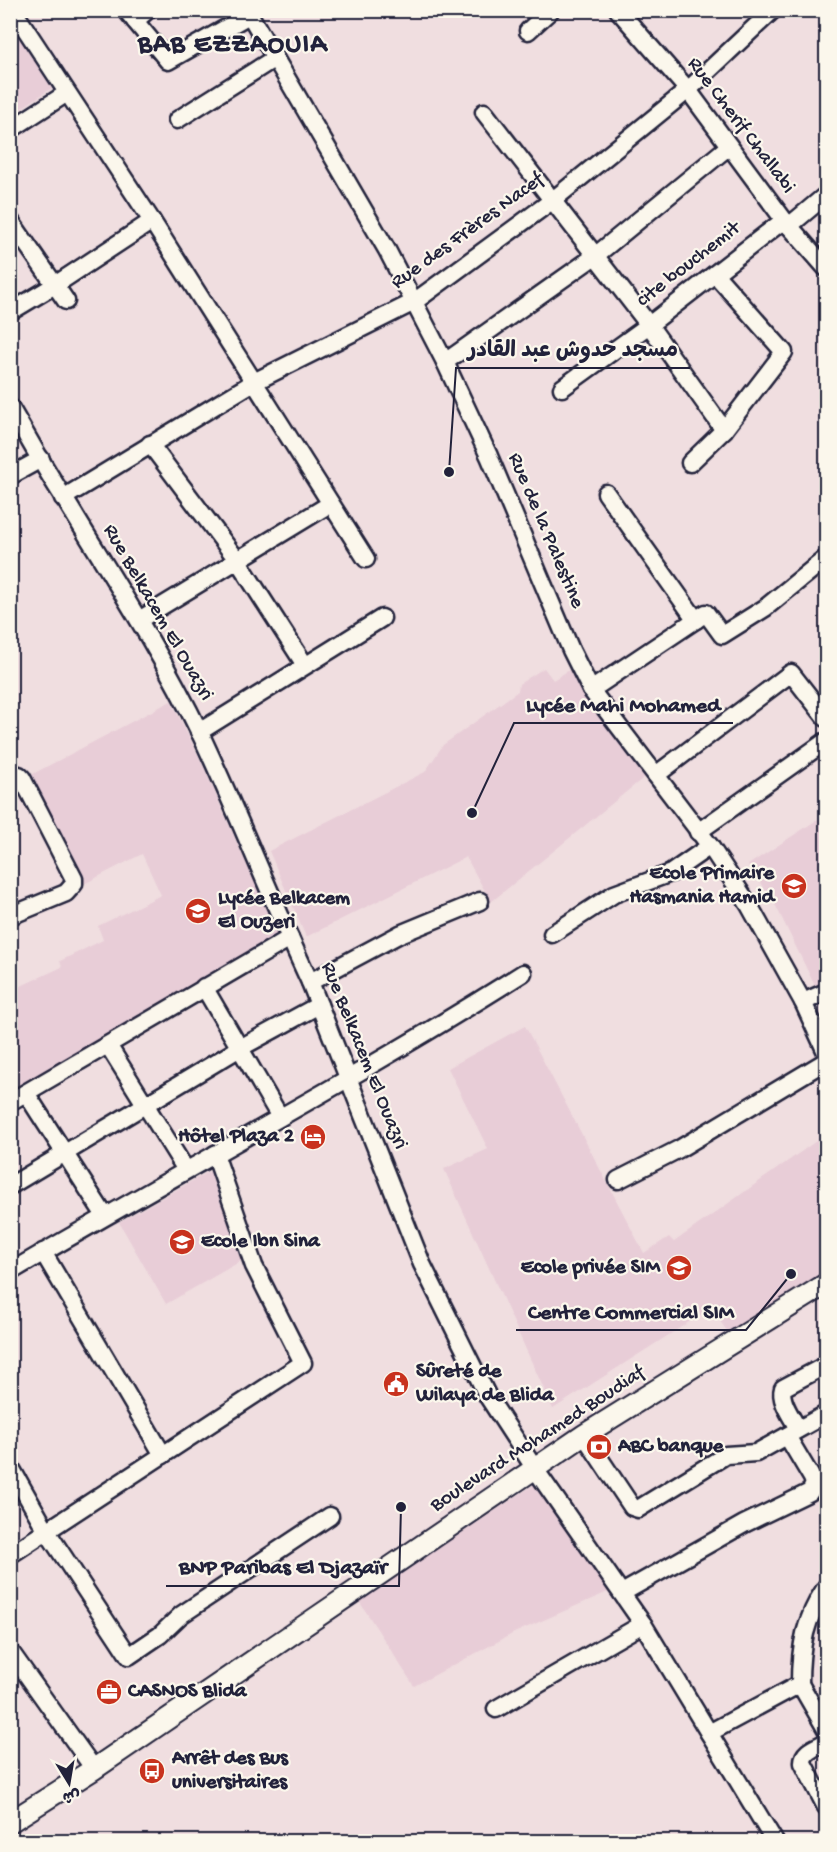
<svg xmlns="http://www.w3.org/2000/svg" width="837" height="1852" viewBox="0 0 837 1852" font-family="'Gochi Hand','Playpen Sans Arabic',sans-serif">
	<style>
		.built { fill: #e8cdd7 }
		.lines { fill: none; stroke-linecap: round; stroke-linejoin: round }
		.minor-casing { stroke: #22223b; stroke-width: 21 }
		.major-casing { stroke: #22223b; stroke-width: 24 }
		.minor { stroke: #fbf7ec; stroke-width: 16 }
		.major { stroke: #fbf7ec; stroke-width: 20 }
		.labels { text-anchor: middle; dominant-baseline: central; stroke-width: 4.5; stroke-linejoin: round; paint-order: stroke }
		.street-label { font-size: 21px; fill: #22223b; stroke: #fbf7ec }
		.poi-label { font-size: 21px; font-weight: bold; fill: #22223b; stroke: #fbf7ec; text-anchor: start }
		.district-label { font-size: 27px; font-weight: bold; letter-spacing: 1.5px; fill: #22223b; stroke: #fbf7ec }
		.leader { fill: none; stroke: #22223b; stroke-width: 2 }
		.callout-dot { fill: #22223b; stroke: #fbf7ec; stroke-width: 2 }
		.callout-label { font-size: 22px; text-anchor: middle; font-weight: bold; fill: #22223b; stroke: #fbf7ec; stroke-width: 4.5; stroke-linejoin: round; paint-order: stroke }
	</style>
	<rect width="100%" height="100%" fill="#f0dee0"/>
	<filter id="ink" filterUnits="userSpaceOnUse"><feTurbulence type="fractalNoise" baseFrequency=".0167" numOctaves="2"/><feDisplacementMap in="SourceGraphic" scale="12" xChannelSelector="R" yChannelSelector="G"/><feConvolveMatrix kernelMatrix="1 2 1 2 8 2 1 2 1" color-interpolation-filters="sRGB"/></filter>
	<g filter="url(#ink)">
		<g class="built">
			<polygon points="11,24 52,88 11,115 10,115"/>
			<polygon points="544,668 553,680 571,669 647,775 491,902 466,857 306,937 269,851 425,772 443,745 518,691 519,684"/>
			<polygon points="171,701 201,761 279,938 11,1096 10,991 62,967 60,961 103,940 98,926 161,895 142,854 84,884 29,776"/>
			<polygon points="826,814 826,985 817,990 776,906 748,865"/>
			<polygon points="525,1026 644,1253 669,1237 674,1242 826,1134 826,1272 729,1334 711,1308 553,1409 444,1169 488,1149 448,1068"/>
			<polygon points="210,1171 241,1261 166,1304 119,1222"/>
			<polygon points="535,1484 610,1591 514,1633 414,1686 359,1601"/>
		</g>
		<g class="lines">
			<g class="minor-casing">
				<g id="minor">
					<polyline points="13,10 152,221 366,559"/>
					<polyline points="126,10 168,61 249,15"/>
					<polyline points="247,10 387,250 445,362 489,456 571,650 591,690 710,846 749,905 803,1002 826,1052"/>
					<polyline points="618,10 688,90 784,220 826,268"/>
					<polyline points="135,21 148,10"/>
					<polyline points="528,31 551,10"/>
					<polyline points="484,112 649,325 724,430"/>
					<polyline points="177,120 275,58"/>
					<polyline points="10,130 67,93"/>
					<polyline points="10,220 66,301"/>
					<polyline points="789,226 826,195"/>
					<polyline points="10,312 55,285 152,221"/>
					<polyline points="445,362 595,256 728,147"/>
					<polyline points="562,388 649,325 784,220"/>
					<path d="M 10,407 C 29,439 46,471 66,501 C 112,577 161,652 200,733 C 239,815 271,899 310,982 L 422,1264 L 488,1397 L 535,1469 L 643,1624 L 775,1842"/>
					<polyline points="150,444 238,561 305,665"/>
					<polyline points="690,463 724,430 784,352 715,274"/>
					<polyline points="10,476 41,459"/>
					<polyline points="606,493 696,620"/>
					<polyline points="63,498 254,382 414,302 553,200 688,90 773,10"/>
					<polyline points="139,620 330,504"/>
					<polyline points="591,690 706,613 722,635 765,608 825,559"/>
					<polyline points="199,732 382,618"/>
					<polyline points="10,773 19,775 22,778 74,879 74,884 66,893 10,916"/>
					<polyline points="656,775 791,673 826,718"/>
					<polyline points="698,832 826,741"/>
					<polyline points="552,934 614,894 671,873 710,846"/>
					<polyline points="310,982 400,934 480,901"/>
					<polyline points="204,987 280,1117"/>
					<polyline points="803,1002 826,992"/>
					<polyline points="108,1045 186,1170"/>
					<polyline points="26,1093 105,1216"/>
					<polyline points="10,1102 290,938"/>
					<polyline points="618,1180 679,1149 826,1061"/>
					<polyline points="10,1186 240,1048 319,1005"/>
					<polyline points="43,1252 163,1455"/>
					<path d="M 10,1272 C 181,1171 356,1079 523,973"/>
					<path d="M 798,1429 C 792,1417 779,1401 783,1388 L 826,1365"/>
					<polyline points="584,1435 632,1507 638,1509 726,1455 756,1453 826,1414"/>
					<polyline points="10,1466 46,1530 129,1656 160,1635 181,1615 330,1516"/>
					<polyline points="10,1555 303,1363 254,1266 215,1154"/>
					<polyline points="622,1593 744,1524 810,1492 814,1484 812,1478 787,1436"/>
					<polyline points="10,1651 94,1769"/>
					<path d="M 800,1684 C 800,1645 805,1619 826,1587"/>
					<polyline points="496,1709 643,1624"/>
					<polyline points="709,1733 800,1684 826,1729"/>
					<path d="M 826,1742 C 817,1747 802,1751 803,1763 L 826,1807"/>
				</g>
			</g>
			<g class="major-casing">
				<polyline id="major" points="10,1822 94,1769 584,1435 826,1284"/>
			</g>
			<use href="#minor" class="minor"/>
			<use href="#major" class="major"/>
		</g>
	</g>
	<defs>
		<g id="school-disc" transform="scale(1.35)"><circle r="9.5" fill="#c8321e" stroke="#fbf7ec"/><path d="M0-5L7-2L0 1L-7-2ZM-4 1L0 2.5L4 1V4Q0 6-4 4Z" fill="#fff"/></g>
		<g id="hotel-disc" transform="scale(1.35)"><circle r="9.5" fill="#c8321e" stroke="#fbf7ec"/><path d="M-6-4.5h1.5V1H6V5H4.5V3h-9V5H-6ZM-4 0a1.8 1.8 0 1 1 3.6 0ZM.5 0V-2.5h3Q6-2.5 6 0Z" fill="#fff"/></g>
		<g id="civic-disc" transform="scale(1.35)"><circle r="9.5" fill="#c8321e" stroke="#fbf7ec"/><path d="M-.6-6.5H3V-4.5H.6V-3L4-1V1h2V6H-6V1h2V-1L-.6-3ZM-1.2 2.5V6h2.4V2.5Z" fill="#fff"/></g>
		<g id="bank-disc" transform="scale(1.35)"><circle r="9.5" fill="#c8321e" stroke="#fbf7ec"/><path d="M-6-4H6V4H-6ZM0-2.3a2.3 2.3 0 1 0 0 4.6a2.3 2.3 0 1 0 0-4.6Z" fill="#fff"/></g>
		<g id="office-disc" transform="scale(1.35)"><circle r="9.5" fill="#c8321e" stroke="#fbf7ec"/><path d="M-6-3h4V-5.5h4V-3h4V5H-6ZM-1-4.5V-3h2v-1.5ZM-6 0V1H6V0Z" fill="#fff"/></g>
		<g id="bus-disc" transform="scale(1.35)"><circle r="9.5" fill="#c8321e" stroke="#fbf7ec"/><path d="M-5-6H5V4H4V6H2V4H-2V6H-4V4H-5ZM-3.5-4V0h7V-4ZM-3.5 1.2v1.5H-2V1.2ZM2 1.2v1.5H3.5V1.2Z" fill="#fff"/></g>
	</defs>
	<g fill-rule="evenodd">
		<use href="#school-disc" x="794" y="886"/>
		<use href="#school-disc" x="198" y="911"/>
		<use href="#hotel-disc" x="313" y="1137"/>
		<use href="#school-disc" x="182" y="1242"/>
		<use href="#school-disc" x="679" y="1268"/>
		<use href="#civic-disc" x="396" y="1384"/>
		<use href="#bank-disc" x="599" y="1447"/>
		<use href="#office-disc" x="109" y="1692"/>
		<use href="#bus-disc" x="152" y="1771"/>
	</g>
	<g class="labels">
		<g class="street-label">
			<text transform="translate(740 126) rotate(53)">Rue Cherif Challabi</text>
			<text transform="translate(468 232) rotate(-36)">Rue des Frères Nacef</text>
			<text transform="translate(689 265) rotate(-38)">cite bouchemit</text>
			<text transform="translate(545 531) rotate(67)">Rue de la Palestine</text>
			<text transform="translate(157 613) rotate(60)">Rue Belkacem El Ouazri</text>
			<text transform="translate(363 1056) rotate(68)">Rue Belkacem El Ouazri</text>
			<text transform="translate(538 1440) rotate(-33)">Boulevard Mohamed Boudiaf</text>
		</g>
		<g class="poi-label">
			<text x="774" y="874" text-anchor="end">Ecole Primaire<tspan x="774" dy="24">Hasmania Hamid</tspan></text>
			<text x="218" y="899">Lycée Belkacem<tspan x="218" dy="24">El Ouzeri</tspan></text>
			<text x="294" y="1137" text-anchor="end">Hôtel Plaza 2</text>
			<text x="201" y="1242">Ecole Ibn Sina</text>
			<text x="660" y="1268" text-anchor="end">Ecole privée SIM</text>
			<text x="416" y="1372">Sûreté de<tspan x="416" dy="24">Wilaya de Blida</tspan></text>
			<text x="618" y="1447">ABC banque</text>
			<text x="128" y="1692">CASNOS Blida</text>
			<text x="172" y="1759">Arrêt des Bus<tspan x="172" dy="24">universitaires</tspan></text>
		</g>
		<g class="district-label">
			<text x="233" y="46">BAB EZZAOUIA</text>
		</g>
	</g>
	<path class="leader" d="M449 472L456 368H690M472 813L514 723H733M791 1274L746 1330H516M401 1507L399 1586H166"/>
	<g class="callout-dot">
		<circle cx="449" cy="472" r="6"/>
		<circle cx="472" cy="813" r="6"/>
		<circle cx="791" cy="1274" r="6"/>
		<circle cx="401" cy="1507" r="6"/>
	</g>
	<g class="callout-label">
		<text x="573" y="356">مسجد حدوش عبد القادر</text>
		<text x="623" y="711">Lycée Mahi Mohamed</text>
		<text x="631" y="1318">Centre Commercial SIM</text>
		<text x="283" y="1573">BNP Paribas El Djazaïr</text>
	</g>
	<rect width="837" height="1852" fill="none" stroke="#fbf7ec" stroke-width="36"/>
	<rect x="18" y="18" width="801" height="1816" fill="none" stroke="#22223b" stroke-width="2" filter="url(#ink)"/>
	<g transform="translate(69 1783) rotate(169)" stroke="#fbf7ec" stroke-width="4.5" paint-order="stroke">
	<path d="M0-4.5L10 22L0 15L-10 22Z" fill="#22223b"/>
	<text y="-9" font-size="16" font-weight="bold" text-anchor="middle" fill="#22223b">ش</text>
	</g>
</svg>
